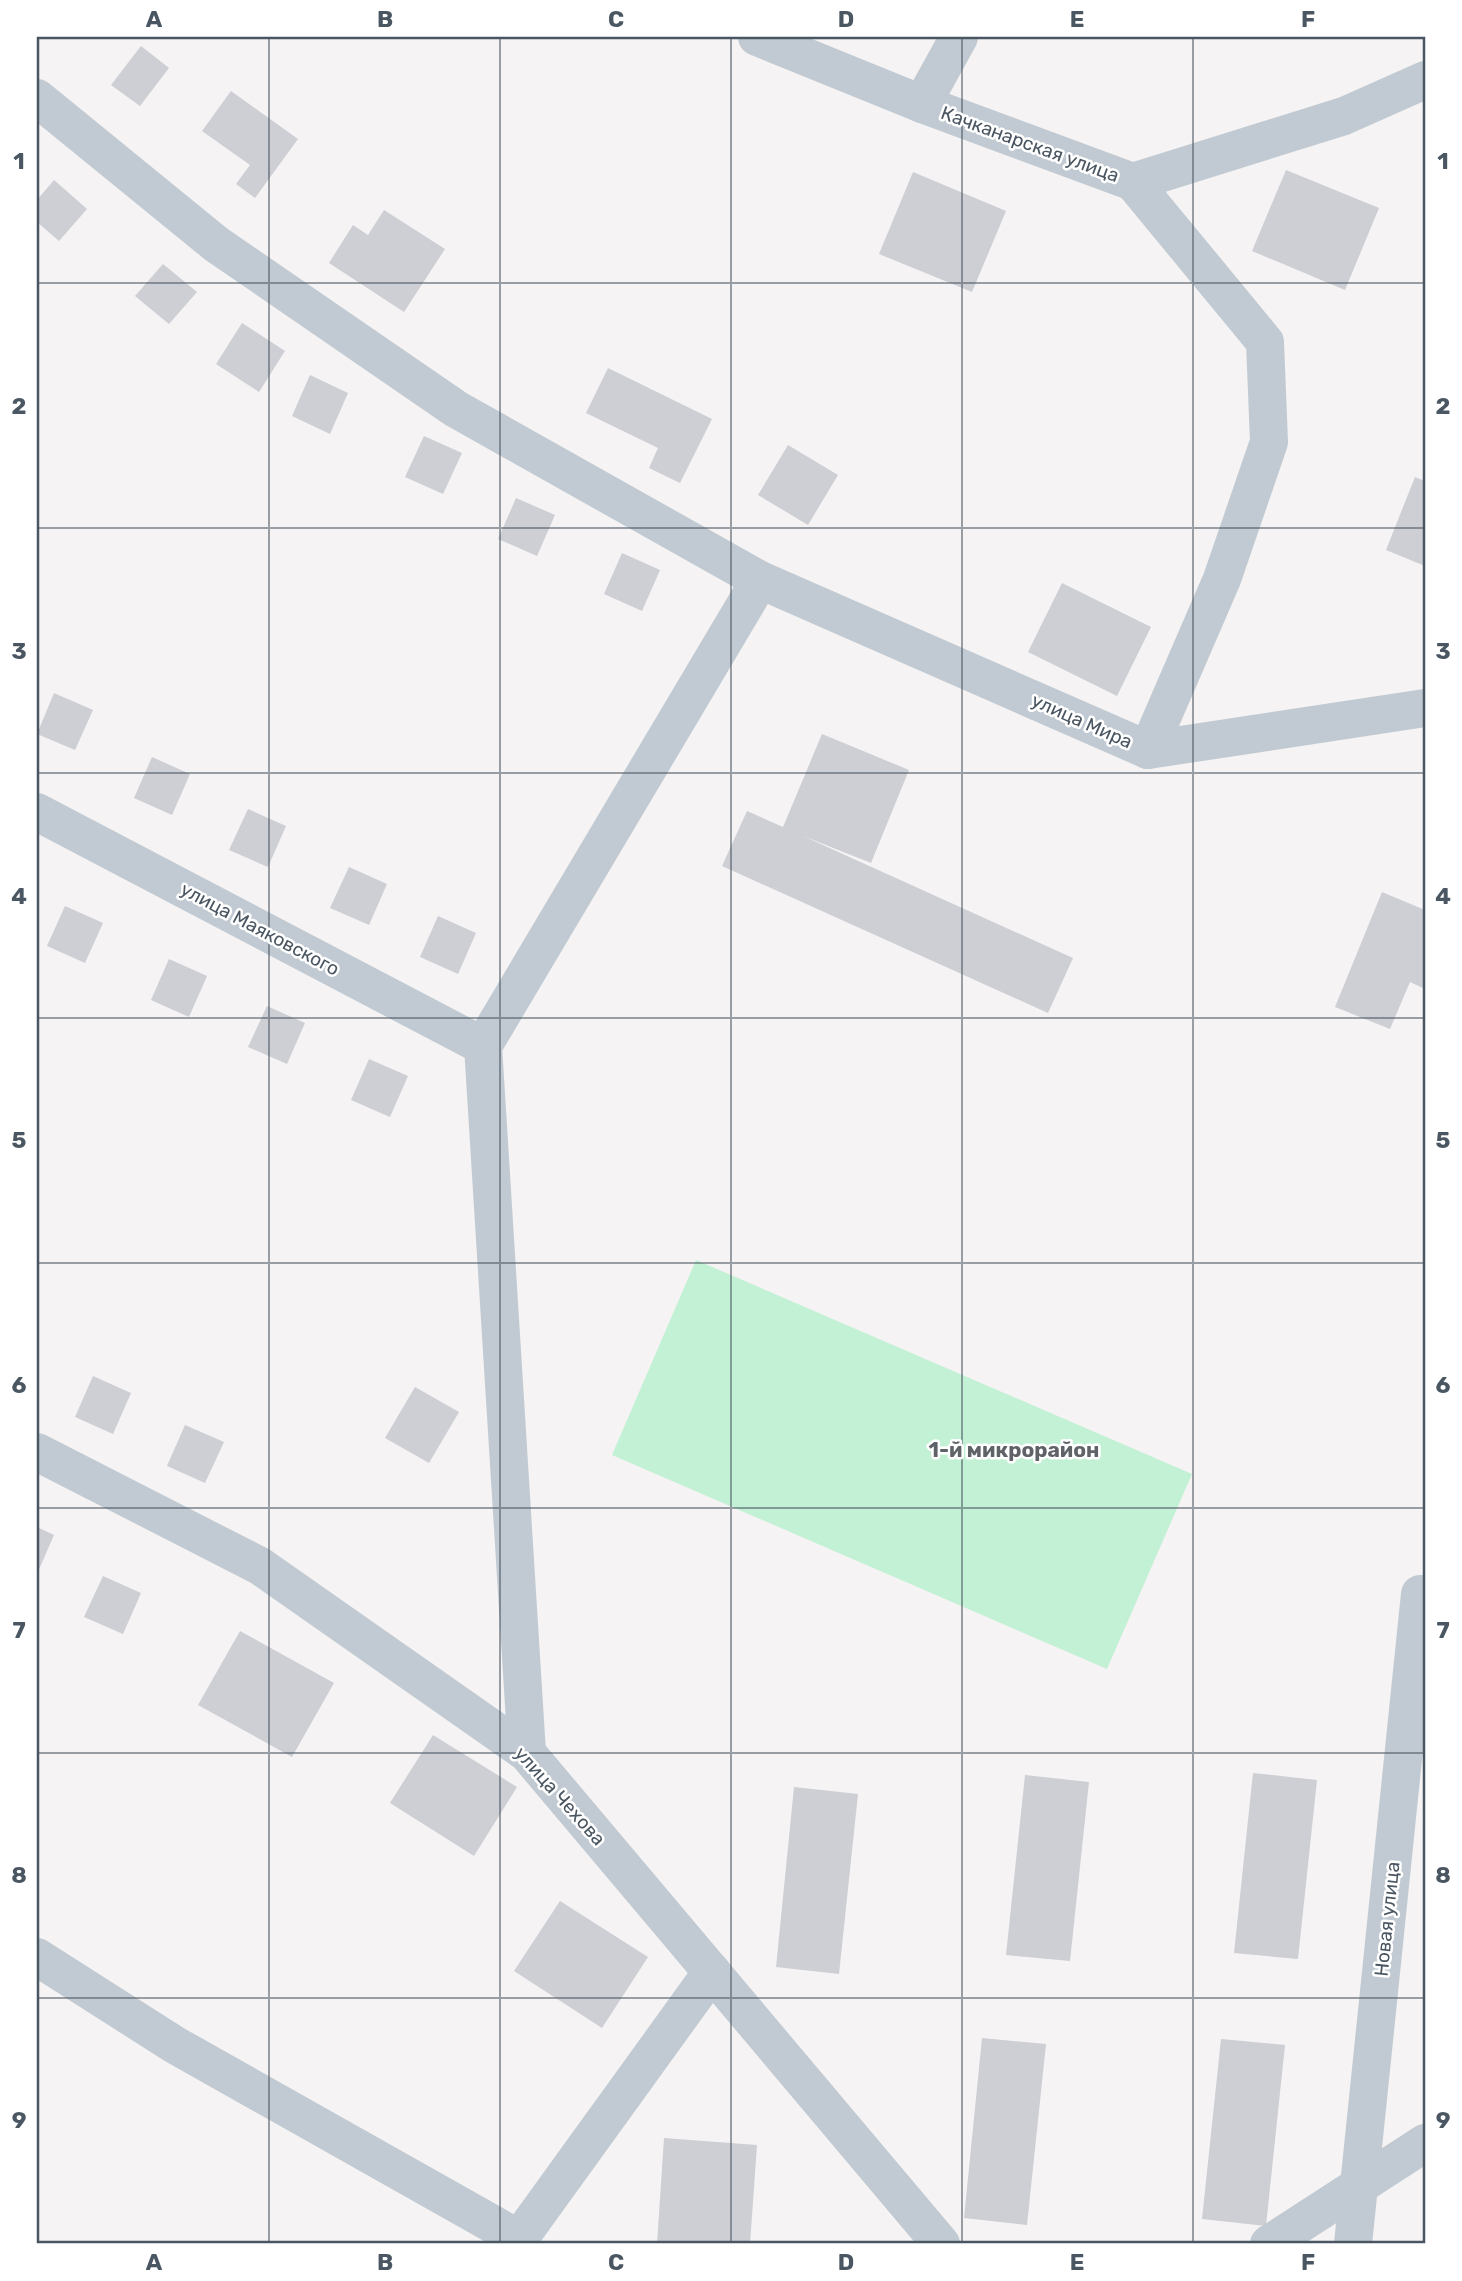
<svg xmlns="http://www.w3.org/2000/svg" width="1462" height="2281" viewBox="0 0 1462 2281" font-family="Rubik,sans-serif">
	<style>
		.green { fill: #c3f1d5 }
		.building { fill: #cdcfd5 }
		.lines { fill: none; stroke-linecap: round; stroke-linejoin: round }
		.minor { stroke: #c1cad2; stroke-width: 38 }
		.grid { fill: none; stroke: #4a5661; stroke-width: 2; stroke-opacity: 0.55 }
		.labels { text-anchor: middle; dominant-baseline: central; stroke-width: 5; stroke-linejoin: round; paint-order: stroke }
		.street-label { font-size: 19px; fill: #4a5661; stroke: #fff }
		.neighbourhood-label { font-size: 21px; font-weight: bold; fill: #5f6368; stroke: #fff }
		.neatline { fill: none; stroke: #4a5661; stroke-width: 2.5 }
		.grid-label { font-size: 23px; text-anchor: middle; font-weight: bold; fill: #4a5661 }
	</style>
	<rect width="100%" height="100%" fill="#f5f3f3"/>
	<polygon class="green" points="696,1260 1192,1474 1107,1669 612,1455"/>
	<g class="building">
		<polygon points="141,46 169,68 140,106 111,85"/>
		<polygon points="231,91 298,139 255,198 236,184 250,165 202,131"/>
		<polygon points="1286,170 1379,208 1345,290 1252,251"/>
		<polygon points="913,172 1006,211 972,292 879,254"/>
		<polygon points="54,180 87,209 59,241 37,222 37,200"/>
		<polygon points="384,210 445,249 404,312 329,263 353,225 368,235"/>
		<polygon points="163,264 197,292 169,324 135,296"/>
		<polygon points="242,323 285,351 259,392 216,364"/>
		<polygon points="608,368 712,419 680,483 649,468 658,448 586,413"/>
		<polygon points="310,375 348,393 330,434 292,416"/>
		<polygon points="424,436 462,453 443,494 405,477"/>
		<polygon points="788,445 838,475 808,525 758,495"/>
		<polygon points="1415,477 1425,481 1425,566 1386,550"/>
		<polygon points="516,498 555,515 537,556 498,539"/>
		<polygon points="622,553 660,570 642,611 604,594"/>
		<polygon points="1062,583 1151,627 1117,696 1028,652"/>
		<polygon points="54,693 93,710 75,750 37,734"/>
		<polygon points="822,734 909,770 871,863 803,836 1073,958 1048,1013 722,866 747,811 783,827"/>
		<polygon points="152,757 190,774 172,815 134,798"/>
		<polygon points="248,809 286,826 268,867 229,850"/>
		<polygon points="349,867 387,884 369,925 330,908"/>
		<polygon points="1382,892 1425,910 1425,989 1410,982 1390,1029 1335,1007"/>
		<polygon points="65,906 103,923 85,963 47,946"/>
		<polygon points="438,916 476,933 458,974 420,957"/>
		<polygon points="169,959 207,976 189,1017 151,1000"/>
		<polygon points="267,1006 305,1023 287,1064 248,1047"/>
		<polygon points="369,1059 408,1076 390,1117 351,1100"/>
		<polygon points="93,1376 131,1393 113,1434 75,1417"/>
		<polygon points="415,1387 459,1412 429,1463 385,1438"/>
		<polygon points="185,1425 224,1442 205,1483 167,1466"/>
		<polygon points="37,1527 54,1535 37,1574"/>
		<polygon points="103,1576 141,1593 123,1634 84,1617"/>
		<polygon points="240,1631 334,1683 292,1757 198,1705"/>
		<polygon points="433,1735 517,1787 474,1856 390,1803"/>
		<polygon points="1253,1773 1317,1780 1298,1959 1234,1953"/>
		<polygon points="1025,1775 1089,1782 1070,1961 1006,1955"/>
		<polygon points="794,1787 858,1794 839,1974 776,1967"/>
		<polygon points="560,1901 648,1957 602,2028 514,1971"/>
		<polygon points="982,2038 1046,2044 1027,2225 964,2218"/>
		<polygon points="1221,2039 1285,2045 1266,2226 1202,2219"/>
		<polygon points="664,2138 757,2145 750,2244 657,2244"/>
	</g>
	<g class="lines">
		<g class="minor">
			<polyline points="757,37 922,104 1133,182 1344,116 1425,80"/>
			<polyline points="37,98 216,244 456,409 760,580 1148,750 1425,708"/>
			<polyline points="922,104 959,37"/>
			<polyline points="1133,182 1265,342 1269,442 1222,579 1148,750"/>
			<polyline points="37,812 483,1046"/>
			<polyline points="37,1452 260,1566 527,1753 941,2244"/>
			<polyline points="527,1753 483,1046 760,580"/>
			<polyline points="37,1957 175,2045 519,2239 712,1972"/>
			<polyline points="1269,2244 1425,2143"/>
			<polyline points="1353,2244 1420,1594"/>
		</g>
	</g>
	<path class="grid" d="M 269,37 L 269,2244M 500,37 L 500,2244M 731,37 L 731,2244M 962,37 L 962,2244M 1193,37 L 1193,2244M 37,283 L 1425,283M 37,528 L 1425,528M 37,773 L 1425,773M 37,1018 L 1425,1018M 37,1263 L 1425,1263M 37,1508 L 1425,1508M 37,1753 L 1425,1753M 37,1998 L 1425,1998"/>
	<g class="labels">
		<g class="street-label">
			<text transform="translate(1030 144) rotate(20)">Качканарская улица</text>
			<text transform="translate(1082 721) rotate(24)">улица Мира</text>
			<text transform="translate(260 929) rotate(28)">улица Маяковского</text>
			<text transform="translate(560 1796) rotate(48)">улица Чехова</text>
			<text transform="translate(1387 1919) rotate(-84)">Новая улица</text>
		</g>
		<g class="neighbourhood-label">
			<text x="1014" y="1449">1-й микрорайон</text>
		</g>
	</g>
	<rect width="1462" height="2281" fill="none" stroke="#ffffff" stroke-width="77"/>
	<rect x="38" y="38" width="1386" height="2204" class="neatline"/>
	<g class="grid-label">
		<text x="154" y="27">A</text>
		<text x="385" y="27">B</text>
		<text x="616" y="27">C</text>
		<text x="846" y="27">D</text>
		<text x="1077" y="27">E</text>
		<text x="1308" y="27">F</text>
		<text x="19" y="169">1</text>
		<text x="1443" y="169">1</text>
		<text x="19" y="414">2</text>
		<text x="1443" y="414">2</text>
		<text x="19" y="659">3</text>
		<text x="1443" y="659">3</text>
		<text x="19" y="904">4</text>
		<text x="1443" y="904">4</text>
		<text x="19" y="1148">5</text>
		<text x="1443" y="1148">5</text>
		<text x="19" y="1393">6</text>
		<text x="1443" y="1393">6</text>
		<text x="19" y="1638">7</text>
		<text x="1443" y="1638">7</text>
		<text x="19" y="1883">8</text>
		<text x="1443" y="1883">8</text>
		<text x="19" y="2128">9</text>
		<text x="1443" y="2128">9</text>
		<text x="154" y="2270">A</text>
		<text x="385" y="2270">B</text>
		<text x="616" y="2270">C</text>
		<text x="846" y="2270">D</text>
		<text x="1077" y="2270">E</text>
		<text x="1308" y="2270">F</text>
	</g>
</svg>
